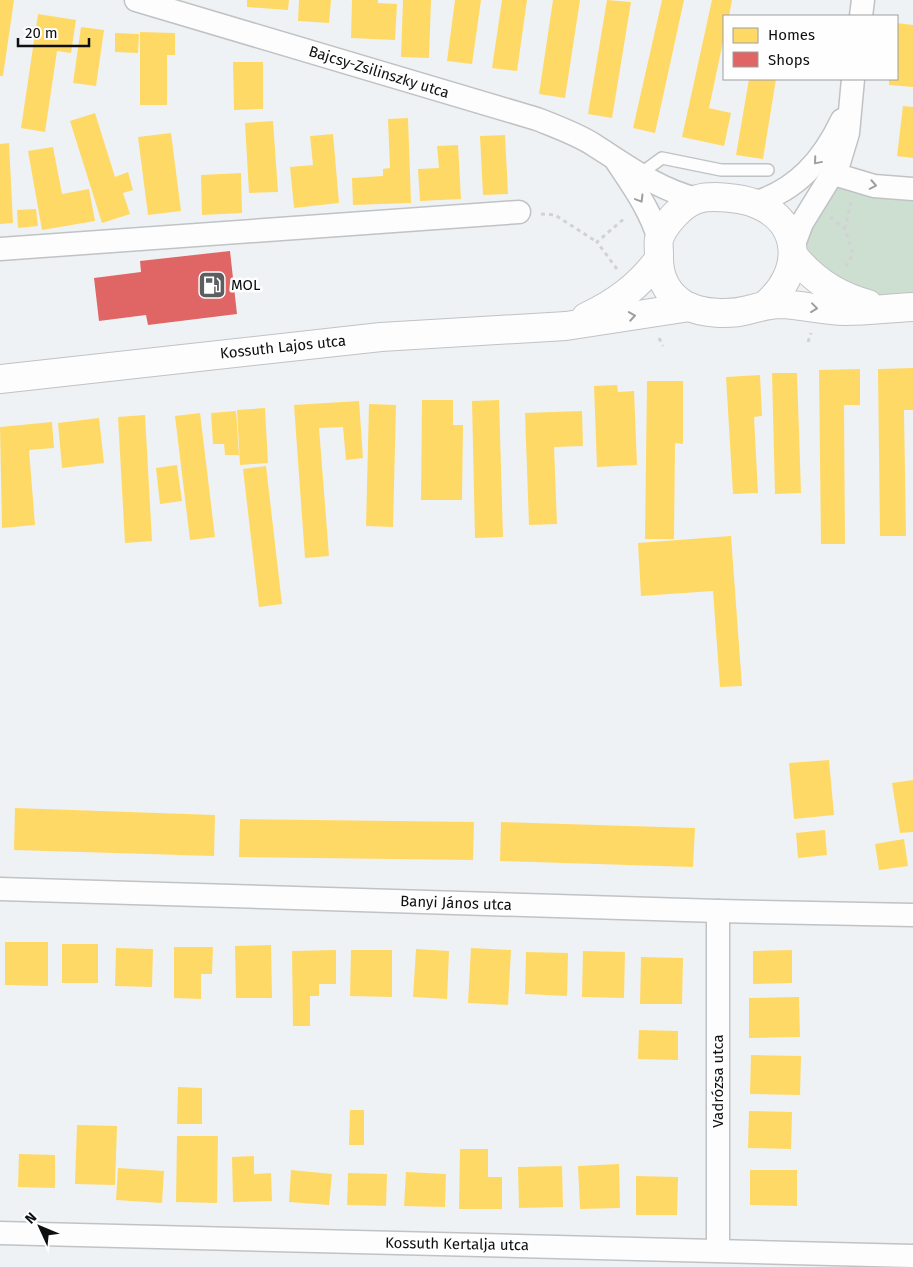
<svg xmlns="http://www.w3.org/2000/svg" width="913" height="1267" viewBox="0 0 913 1267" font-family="'Fira Sans',sans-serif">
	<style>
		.green { fill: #cddfd1 }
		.homes { fill: #ffd966 }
		.shops { fill: #e06666 }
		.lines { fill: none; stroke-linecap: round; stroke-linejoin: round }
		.service-casing { stroke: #c0c2c4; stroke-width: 14 }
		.minor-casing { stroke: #c0c2c4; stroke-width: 25 }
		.tertiary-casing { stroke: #c0c2c4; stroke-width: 30 }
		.path { stroke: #d2d2d4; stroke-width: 3; stroke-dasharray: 4 4; stroke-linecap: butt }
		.service { stroke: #fdfdfd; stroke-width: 11 }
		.minor { stroke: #fdfdfd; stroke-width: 22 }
		.tertiary { stroke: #fdfdfd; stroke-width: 28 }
		.oneway { stroke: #9d9e9f }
		.labels { text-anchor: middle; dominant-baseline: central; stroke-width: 5; stroke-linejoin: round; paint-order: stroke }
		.street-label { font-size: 15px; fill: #0e0f11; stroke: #fefefe }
		.poi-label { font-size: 15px; fill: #0e0f11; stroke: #fefefe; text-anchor: start }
	</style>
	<rect width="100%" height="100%" fill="#eff2f4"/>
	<polygon class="green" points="834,174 913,189 913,307 882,308 805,269 802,223"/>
	<g class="homes">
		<polygon points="0,0 14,0 3,76 0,76"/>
		<polygon points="247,0 289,0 288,10 247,7"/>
		<polygon points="299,0 331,0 329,23 298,21"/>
		<polygon points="352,0 378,0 378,3 397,4 395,40 351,38"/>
		<polygon points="403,0 431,0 429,58 401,57"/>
		<polygon points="455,0 481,0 472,64 447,61"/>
		<polygon points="502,0 527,0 517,71 492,68"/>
		<polygon points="553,0 580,0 565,98 539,94"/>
		<polygon points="607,0 631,2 612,118 588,114"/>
		<polygon points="662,0 684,0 655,133 633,128"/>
		<polygon points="712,0 732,0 729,16 724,16 724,37 709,108 731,113 724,146 682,137"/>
		<polygon points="38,14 76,20 71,53 57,51 45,132 21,128"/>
		<polygon points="897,23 913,25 913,87 889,85 889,79 897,79"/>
		<polygon points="81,27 104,30 96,86 73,83"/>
		<polygon points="140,32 175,33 175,55 167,55 167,105 140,105"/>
		<polygon points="115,33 139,34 138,53 115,52"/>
		<polygon points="233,62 263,62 263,109 234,110"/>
		<polygon points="749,79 776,79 763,159 736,155"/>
		<polygon points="903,106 913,107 913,158 897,156"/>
		<polygon points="95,113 115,177 128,172 133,190 123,193 130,214 102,223 70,121"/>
		<polygon points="408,118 411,203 353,205 352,178 383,176 383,169 390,168 388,119"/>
		<polygon points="273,121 278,192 249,193 245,123"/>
		<polygon points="171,133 181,211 148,215 138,137"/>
		<polygon points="333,134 339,203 294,208 290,167 313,165 310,136"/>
		<polygon points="505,135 508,194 483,195 480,136"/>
		<polygon points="9,143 13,223 0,224 0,144"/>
		<polygon points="458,145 461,199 420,201 418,169 439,168 437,146"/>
		<polygon points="53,147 62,194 89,189 95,221 42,230 28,151"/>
		<polygon points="241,173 242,213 202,215 201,175"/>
		<polygon points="36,209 38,226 18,228 17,210"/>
		<polygon points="913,368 913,410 904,410 906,536 880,536 878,369"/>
		<polygon points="860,369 860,405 844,405 845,544 821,544 819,370"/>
		<polygon points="772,373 797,373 801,493 775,494"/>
		<polygon points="760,375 762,416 754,417 758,493 733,494 726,377"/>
		<polygon points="647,381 683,381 683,444 675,443 674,539 645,539"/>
		<polygon points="617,385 618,392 634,391 637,465 597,467 594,386"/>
		<polygon points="422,400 453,400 453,425 463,425 462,500 421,500"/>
		<polygon points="499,400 503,537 475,538 472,401"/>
		<polygon points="359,401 363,458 346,460 343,427 319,428 329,556 305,558 294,405"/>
		<polygon points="369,404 396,405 393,527 366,526"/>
		<polygon points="265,408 268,463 240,465 237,410"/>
		<polygon points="236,411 239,455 225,455 224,444 213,444 211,413"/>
		<polygon points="582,411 583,446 554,447 557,524 529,525 525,413"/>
		<polygon points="200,413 215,537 190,540 175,416"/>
		<polygon points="145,415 152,541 125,543 118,417"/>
		<polygon points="99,418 104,463 62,468 58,423"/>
		<polygon points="52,422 54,448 29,450 35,525 2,528 0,427"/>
		<polygon points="177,465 182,501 160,504 156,468"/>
		<polygon points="266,466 282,604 259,607 243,469"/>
		<polygon points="731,536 742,686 720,687 713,591 641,596 638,543"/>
		<polygon points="829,760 834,815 794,819 789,763"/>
		<polygon points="913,780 913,832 900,833 892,783"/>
		<polygon points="15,808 215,815 214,856 14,850"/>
		<polygon points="240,819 474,822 473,860 239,857"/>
		<polygon points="501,822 695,828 693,867 500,861"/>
		<polygon points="825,830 827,855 798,858 796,833"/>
		<polygon points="904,839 908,866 879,870 875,844"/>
		<polygon points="5,942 48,942 48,986 5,985"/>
		<rect x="62" y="944" width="36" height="39"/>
		<polygon points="271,945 272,998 236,998 235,946"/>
		<polygon points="174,947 213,947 212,974 201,974 201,999 174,998"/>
		<polygon points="116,948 153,949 152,987 115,986"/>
		<polygon points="471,948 511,950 508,1005 468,1003"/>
		<polygon points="416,949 449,951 447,999 413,997"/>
		<polygon points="336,950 336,984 319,984 319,996 310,996 310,1026 293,1026 292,951"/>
		<polygon points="351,950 392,950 392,997 350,996"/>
		<polygon points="792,950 792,983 753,984 753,951"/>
		<polygon points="583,951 625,952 624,998 582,997"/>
		<polygon points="526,952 568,953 567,996 525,994"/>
		<polygon points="641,957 683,958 682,1004 640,1004"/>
		<polygon points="799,997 800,1037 749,1038 749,998"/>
		<polygon points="639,1030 678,1031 678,1060 638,1059"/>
		<polygon points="751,1055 801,1056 800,1095 750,1094"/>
		<polygon points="178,1087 202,1088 202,1124 177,1124"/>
		<polygon points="350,1110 364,1110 364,1145 349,1145"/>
		<polygon points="749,1111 792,1112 791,1149 748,1148"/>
		<polygon points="77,1125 117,1126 115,1185 75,1184"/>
		<polygon points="177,1136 218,1136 217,1203 176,1202"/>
		<polygon points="460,1149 488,1149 488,1177 502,1177 502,1209 459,1209"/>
		<polygon points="19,1154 55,1155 55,1188 18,1187"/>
		<polygon points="254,1156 254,1174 271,1173 272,1201 233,1202 232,1157"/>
		<polygon points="619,1164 620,1208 580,1209 578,1166"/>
		<polygon points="562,1166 563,1207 519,1208 518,1167"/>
		<polygon points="118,1168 164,1171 162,1203 116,1200"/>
		<polygon points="291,1170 332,1174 329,1205 289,1202"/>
		<polygon points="750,1170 797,1170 797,1206 750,1205"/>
		<polygon points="406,1172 446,1174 445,1207 404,1206"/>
		<polygon points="348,1173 387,1174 386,1206 347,1205"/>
		<polygon points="636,1176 678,1177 677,1215 636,1215"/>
	</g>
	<polygon class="shops" points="230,251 237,314 148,325 146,315 99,321 94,278 141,272 140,261"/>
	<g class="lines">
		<g class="service-casing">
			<polyline id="service" points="640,174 662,158 721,170 768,170"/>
		</g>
		<g class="minor-casing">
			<g id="minor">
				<path d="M 136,0 L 537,119 C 557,127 577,134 594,145 C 627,166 659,190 697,199"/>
				<polyline points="861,16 863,0"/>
				<path d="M 617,162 C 633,186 651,211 659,240"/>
				<polyline points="834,174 874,186 913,189"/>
				<path d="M 754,203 C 797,190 823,160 842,120"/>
				<polyline points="793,247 802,223 839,163 848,133 853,79"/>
				<polyline points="0,249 519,212"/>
				<polyline points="0,889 718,911 913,915"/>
				<polyline points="0,1233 913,1256"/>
				<polyline points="718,1250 718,911"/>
			</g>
		</g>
		<g class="tertiary-casing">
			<g id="tertiary">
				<path d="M 794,256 C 814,281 838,296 868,304"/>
				<path d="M 765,305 C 803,274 804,222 754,203 C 740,198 712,195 698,199 C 682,204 664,224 659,239 C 658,244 659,250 659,254 C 658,276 666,294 685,305 C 702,314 730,315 748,310 C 760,307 769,304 781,304 C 803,305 824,311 845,311 C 868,311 890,308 913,307"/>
				<path d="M 586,317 C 616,303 639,286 659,259"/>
				<polyline points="0,379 381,337 566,326 690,307"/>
			</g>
		</g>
		<g class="path">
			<polyline points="541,214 555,215 597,242"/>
			<polyline points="830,217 845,229 853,254 845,268"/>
			<polyline points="845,229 851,202"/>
			<polyline points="617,269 597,242 626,217"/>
			<polyline points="659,338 663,346"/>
			<polyline points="808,342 811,333"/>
		</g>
		<use href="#service" class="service"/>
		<use href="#minor" class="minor"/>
		<use href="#tertiary" class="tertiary"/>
	</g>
	<defs><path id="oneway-chevron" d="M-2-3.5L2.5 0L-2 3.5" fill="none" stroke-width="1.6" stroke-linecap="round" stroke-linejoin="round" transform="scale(1.25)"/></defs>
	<g class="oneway">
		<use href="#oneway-chevron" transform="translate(817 161) rotate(130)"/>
		<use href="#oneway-chevron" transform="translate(873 185) rotate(11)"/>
		<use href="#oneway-chevron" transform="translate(640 199) rotate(59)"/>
		<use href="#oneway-chevron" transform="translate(814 308) rotate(7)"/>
		<use href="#oneway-chevron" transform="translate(632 316) rotate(-9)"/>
	</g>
	<defs>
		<g id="fuel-square" transform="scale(1.4375)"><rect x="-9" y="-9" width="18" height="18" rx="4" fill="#5d5e60" stroke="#fefefe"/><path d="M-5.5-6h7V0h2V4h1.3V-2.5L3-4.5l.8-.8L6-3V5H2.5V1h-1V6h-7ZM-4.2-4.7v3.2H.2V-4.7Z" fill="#fff"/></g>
	</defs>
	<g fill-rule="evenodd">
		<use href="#fuel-square" x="212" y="285"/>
	</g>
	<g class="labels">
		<g class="street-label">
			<text transform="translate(379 72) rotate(17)">Bajcsy-Zsilinszky utca</text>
			<text transform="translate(283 347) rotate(-6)">Kossuth Lajos utca</text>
			<text transform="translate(456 903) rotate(2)">Banyi János utca</text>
			<text transform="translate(718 1081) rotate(-90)">Vadrózsa utca</text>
			<text transform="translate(457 1244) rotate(1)">Kossuth Kertalja utca</text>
		</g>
		<g class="poi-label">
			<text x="231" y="285">MOL</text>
		</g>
	</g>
	<rect x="723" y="15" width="175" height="65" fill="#fefefe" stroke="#9e9e9f"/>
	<rect x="733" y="28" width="25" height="15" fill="#ffd966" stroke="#9e9e9f"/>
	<text x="768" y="40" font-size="15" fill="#0e0f11">Homes</text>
	<rect x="733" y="52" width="25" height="15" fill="#e06666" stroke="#9e9e9f"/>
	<text x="768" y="65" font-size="15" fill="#0e0f11">Shops</text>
	<g transform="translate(40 1227) rotate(314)" stroke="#fefefe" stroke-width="4" paint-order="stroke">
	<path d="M0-4L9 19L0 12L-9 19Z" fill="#0e0f11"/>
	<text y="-8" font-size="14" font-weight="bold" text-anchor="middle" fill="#0e0f11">N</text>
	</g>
	<path d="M18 38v8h71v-8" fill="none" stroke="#0e0f11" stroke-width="2.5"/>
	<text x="25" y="38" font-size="15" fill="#0e0f11" stroke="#fefefe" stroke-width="4" paint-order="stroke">20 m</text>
</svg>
